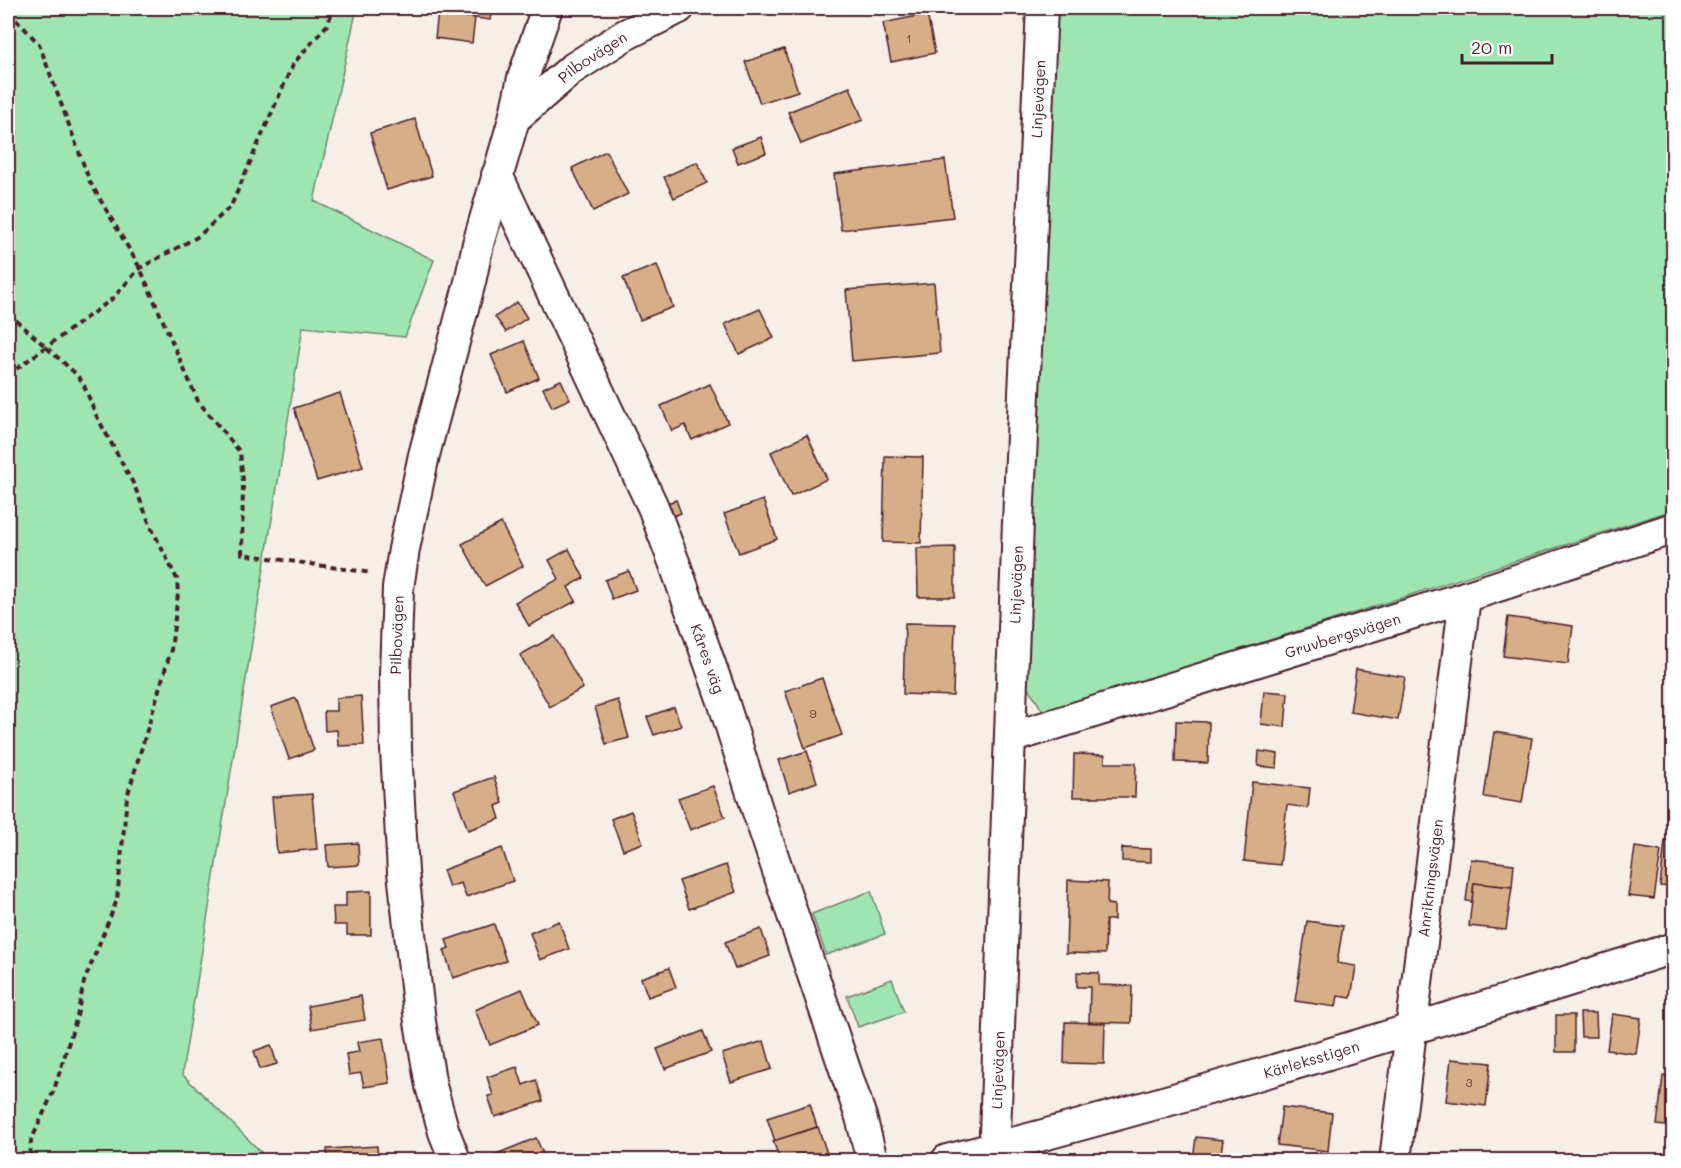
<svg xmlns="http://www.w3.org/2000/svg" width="1681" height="1168" viewBox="0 0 1681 1168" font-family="Mali,sans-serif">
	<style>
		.green { fill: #9fe5b2; stroke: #74826e; stroke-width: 1.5 }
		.building { fill: #d6ae87; stroke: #4a1f2b; stroke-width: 1.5 }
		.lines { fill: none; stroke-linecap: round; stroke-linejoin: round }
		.minor-casing { stroke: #4a1f2b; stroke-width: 34 }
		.path { stroke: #4a1f2b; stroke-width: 4; stroke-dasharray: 6 4.5; stroke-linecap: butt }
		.minor { stroke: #fff; stroke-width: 30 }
		.labels { text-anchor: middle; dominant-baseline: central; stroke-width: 6; stroke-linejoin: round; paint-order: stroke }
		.number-label { font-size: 12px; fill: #6d4342 }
		.street-label { font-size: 15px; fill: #4a1f2b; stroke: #fff }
	</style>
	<rect width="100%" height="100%" fill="#f7efe7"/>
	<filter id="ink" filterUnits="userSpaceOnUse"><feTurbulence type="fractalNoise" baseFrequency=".0167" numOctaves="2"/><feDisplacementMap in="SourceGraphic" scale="12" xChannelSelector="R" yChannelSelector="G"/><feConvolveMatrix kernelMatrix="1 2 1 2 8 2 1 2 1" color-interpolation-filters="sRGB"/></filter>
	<g filter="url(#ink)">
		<g class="green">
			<polygon points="8,8 357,8 314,201 434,260 405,337 303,327 182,1074 269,1160 8,1160"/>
			<polygon points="1053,8 1673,8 1673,510 1044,713 1027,686"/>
			<polygon points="871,891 885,934 826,955 812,914"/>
			<polygon points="892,979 904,1012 858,1027 847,996"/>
		</g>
		<g class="building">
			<polygon points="456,8 492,8 490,20 455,15"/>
			<polygon points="438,12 475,18 472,43 435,38"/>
			<polygon points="927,14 935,53 891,62 883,23"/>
			<polygon points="784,49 798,91 760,103 745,62"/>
			<polygon points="850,87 863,120 801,144 788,112"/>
			<polygon points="415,119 432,176 387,190 370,133"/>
			<polygon points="761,137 766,153 738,163 732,148"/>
			<polygon points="606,151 628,194 593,211 572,168"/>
			<polygon points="945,160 953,217 841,230 834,174"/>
			<polygon points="697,162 707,183 674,198 664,177"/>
			<polygon points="657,265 673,307 640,320 623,278"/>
			<polygon points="934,283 940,353 852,361 846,290"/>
			<polygon points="517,302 527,318 506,332 495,317"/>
			<polygon points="760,309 774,338 739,354 725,324"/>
			<polygon points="524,341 539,378 507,392 491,355"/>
			<polygon points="561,380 570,399 552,407 543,388"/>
			<polygon points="710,384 728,423 692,440 685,425 672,431 661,406"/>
			<polygon points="340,393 363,467 317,481 294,408"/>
			<polygon points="807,435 827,479 791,496 771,452"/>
			<polygon points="885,456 923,457 921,543 883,542"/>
			<polygon points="676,500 681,513 673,516 667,503"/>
			<polygon points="763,500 777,539 739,553 724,514"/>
			<polygon points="501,523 523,566 485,586 462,544"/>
			<polygon points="955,547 955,597 918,597 917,548"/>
			<polygon points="569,549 584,578 568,587 576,601 529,626 515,602 559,579 549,560"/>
			<polygon points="629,571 636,590 612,599 605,580"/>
			<polygon points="1508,617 1573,626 1568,664 1503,656"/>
			<polygon points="905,623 955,624 953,696 903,694"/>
			<polygon points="554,636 583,688 550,707 520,655"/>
			<polygon points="1356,669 1405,677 1398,720 1350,712"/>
			<polygon points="822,678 842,735 805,748 785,691"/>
			<polygon points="1264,691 1288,693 1285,727 1261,724"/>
			<polygon points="361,696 364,745 338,746 337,730 325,731 324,711 336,711 336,698"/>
			<polygon points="296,698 314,750 289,759 271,707"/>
			<polygon points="618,700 629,738 606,744 595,707"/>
			<polygon points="674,707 681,726 654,735 647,717"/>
			<polygon points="1176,721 1209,722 1208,763 1175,762"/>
			<polygon points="1494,732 1532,738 1522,803 1484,797"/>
			<polygon points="807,751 817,782 789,792 779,760"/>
			<polygon points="1259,751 1278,754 1277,768 1258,766"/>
			<polygon points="1074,754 1105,755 1105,763 1136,763 1135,797 1073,797"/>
			<polygon points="494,777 503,803 496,806 500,819 468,830 454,791"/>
			<polygon points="1252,782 1310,788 1308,808 1287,805 1280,865 1244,861"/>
			<polygon points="713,786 725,817 690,830 678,798"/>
			<polygon points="312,794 317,849 277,853 272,797"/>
			<polygon points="631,811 643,843 623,850 611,819"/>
			<polygon points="1665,841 1674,842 1674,887 1660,886"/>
			<polygon points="358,843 359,865 328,867 326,845"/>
			<polygon points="1635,847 1661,851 1654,899 1628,896"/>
			<polygon points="502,848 513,881 466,897 461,883 449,887 443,870"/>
			<polygon points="1122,848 1151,849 1151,862 1122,861"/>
			<polygon points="1471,859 1514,864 1512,887 1474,883 1472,902 1466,901"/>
			<polygon points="726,865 736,892 689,909 679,881"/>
			<polygon points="1068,880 1108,882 1107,904 1114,905 1114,920 1106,920 1105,954 1066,953"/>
			<polygon points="1474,883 1512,887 1506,930 1469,926"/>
			<polygon points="371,891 371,935 347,935 347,925 334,925 333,907 346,907 346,892"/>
			<polygon points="559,921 569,949 540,960 530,933"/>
			<polygon points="1307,921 1343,926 1337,963 1356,966 1351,998 1338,996 1336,1007 1295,1001"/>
			<polygon points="494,924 506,961 453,978 444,950 449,948 446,940"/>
			<polygon points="761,929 770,956 735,969 725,942"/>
			<polygon points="669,968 676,987 648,997 641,978"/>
			<polygon points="1077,972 1099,973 1099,985 1132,986 1131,1023 1089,1022 1090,987 1077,987"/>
			<polygon points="522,989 538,1025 490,1045 475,1010"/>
			<polygon points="361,996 365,1020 312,1029 308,1006"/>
			<polygon points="1580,1013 1596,1013 1597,1037 1581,1037"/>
			<polygon points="1612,1014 1641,1018 1636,1054 1607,1050"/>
			<rect x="1556" y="1015" width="18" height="37"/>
			<polygon points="1065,1022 1105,1023 1104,1064 1064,1063"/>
			<polygon points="703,1031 711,1052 665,1069 657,1049"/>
			<polygon points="383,1038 390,1083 364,1087 361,1073 349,1075 346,1054 359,1052 357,1042"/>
			<polygon points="764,1041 772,1069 731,1082 722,1054"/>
			<polygon points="271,1045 277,1064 260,1069 254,1051"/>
			<polygon points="1451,1059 1491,1063 1486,1106 1446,1101"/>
			<polygon points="517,1067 523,1085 536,1080 543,1101 495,1117 488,1096 493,1095 487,1077"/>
			<polygon points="1663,1076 1674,1077 1674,1127 1657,1125"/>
			<polygon points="810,1104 817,1127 775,1141 767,1118"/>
			<polygon points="1282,1107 1332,1113 1328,1151 1277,1145"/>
			<polygon points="818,1127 829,1159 825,1160 780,1160 773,1141"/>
			<polygon points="1196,1137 1223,1140 1220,1160 1193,1160"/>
			<polygon points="536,1138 546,1160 485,1160 484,1159"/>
			<polygon points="377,1146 378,1160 328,1160 327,1149"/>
		</g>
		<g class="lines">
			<g class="minor-casing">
				<g id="minor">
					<path id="s1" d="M 514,119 L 572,69 L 625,35 L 679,8"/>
					<path id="s2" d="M 497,175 L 653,507 L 674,562 L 723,701 L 757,809 L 861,1117 L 872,1160"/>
					<path id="s3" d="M 1010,738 L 1465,597 L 1674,528"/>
					<path id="s4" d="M 455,1160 L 444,1132 L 431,1086 L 420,1022 L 403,872 L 396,750 L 395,674 L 398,588 L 404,549 L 424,455 L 470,282 L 478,244 L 514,119 L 523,78 L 547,8"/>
					<path id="s5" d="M 947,1160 C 1192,1098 1433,1023 1674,948"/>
					<path id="s6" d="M 994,1160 L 1018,522 L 1042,8"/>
					<path id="s7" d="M 1395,1160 L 1465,597"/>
				</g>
			</g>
			<g class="path">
				<polyline points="8,14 13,16 39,44 90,182 140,268 198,401 240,452 243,481 242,554 372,573"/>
				<polyline points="8,313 76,374 83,383 96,415 134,485 151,527 177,579 178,594 171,650 127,797 117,900 84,982 77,1016 54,1090 31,1141 30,1160"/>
				<polyline points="8,375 112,299 140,268 199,236 231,206 293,64 328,24 333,8"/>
			</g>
			<use href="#minor" class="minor"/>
		</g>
	</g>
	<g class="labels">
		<g class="number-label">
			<text x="909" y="38">1</text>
			<text x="813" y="713">9</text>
			<text x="1469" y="1082">3</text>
		</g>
		<g class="street-label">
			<text stroke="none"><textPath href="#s1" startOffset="100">Pilbovägen</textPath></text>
			<text stroke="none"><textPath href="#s6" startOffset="1062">Linjevägen</textPath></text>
			<text stroke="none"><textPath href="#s6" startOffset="576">Linjevägen</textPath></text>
			<text stroke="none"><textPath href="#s4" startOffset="531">Pilbovägen</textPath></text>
			<text stroke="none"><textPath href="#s3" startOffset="348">Gruvbergsvägen</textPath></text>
			<text stroke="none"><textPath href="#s2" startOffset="528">Kåres väg</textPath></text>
			<text stroke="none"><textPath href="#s7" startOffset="284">Anrikningsvägen</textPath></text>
			<text stroke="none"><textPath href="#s5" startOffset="378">Kärleksstigen</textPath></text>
			<text stroke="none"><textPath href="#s6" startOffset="90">Linjevägen</textPath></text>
		</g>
	</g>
	<rect width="1681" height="1168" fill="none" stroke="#fff" stroke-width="30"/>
	<rect x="15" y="15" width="1651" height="1138" fill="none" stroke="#4a1f2b" stroke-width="2" filter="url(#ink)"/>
	<path d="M1462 54v9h90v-9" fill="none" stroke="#4a1f2b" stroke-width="3"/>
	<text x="1471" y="54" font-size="18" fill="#4a1f2b" stroke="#ffffff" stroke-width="4.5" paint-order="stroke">20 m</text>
</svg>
